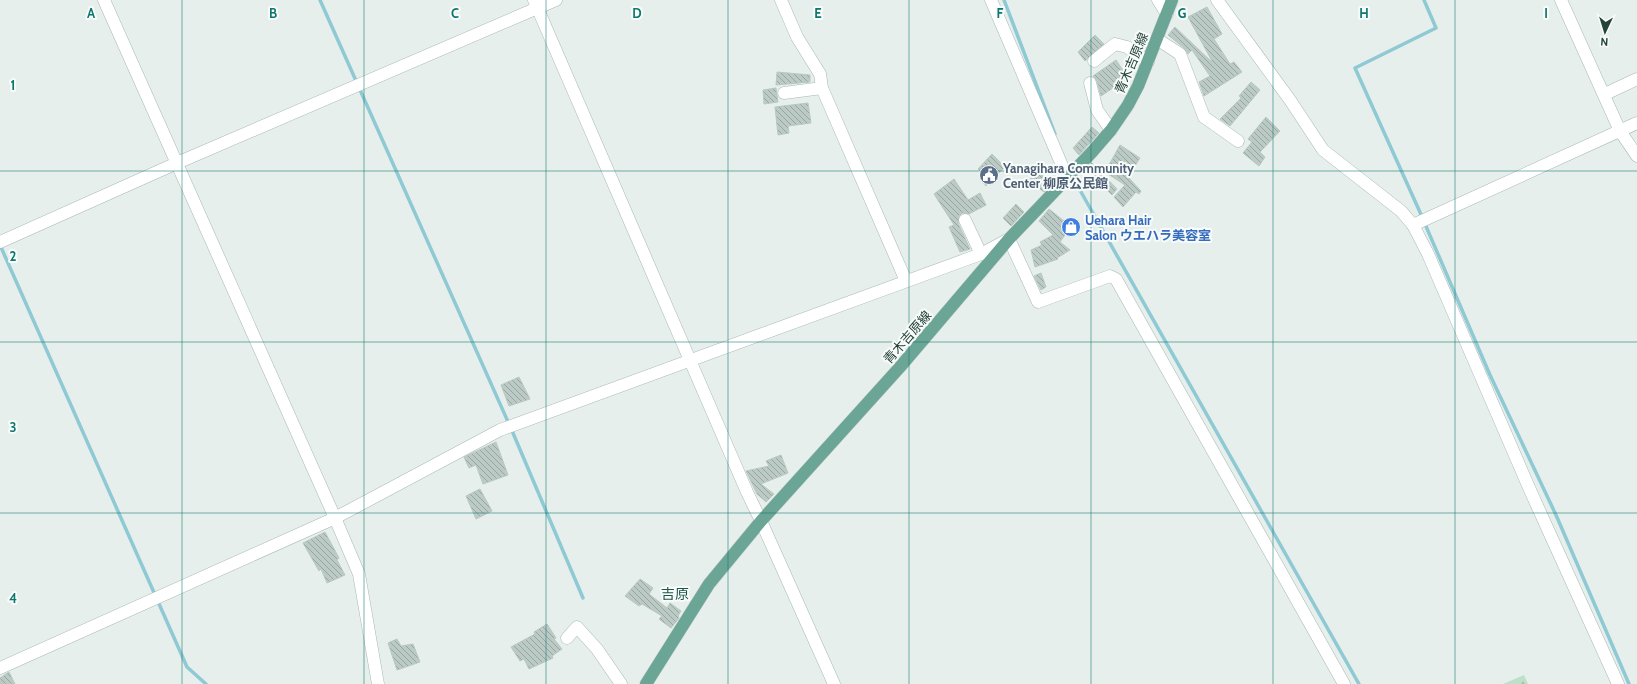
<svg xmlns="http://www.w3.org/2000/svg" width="1637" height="684" viewBox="0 0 1637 684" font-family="Cabin,'Noto Sans JP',sans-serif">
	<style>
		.forest { fill: url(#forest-firs) }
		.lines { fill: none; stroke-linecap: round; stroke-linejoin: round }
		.stream { stroke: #8ec9d4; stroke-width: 3.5 }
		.building { fill: url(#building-back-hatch); stroke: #b8c9c2 }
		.minor-casing { stroke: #a8b8b2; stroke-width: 13 }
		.major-casing { stroke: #c2cac8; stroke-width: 13 }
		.minor { stroke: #fff; stroke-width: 12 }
		.major { stroke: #6aa596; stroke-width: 12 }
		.grid { fill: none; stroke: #0f766e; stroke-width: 1; stroke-opacity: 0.55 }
		.labels { text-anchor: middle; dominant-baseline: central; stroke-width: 4; stroke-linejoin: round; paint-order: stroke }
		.street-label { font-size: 13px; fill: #24423a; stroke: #f7fbf9 }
		.service-label { font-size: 13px; font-weight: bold; fill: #4e5e75; stroke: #f7fbf9; text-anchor: start }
		.shop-label { font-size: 13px; font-weight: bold; fill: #366cbe; stroke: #f7fbf9; text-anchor: start }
		.neighbourhood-label { font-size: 14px; fill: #1f5548; stroke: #f7fbf9 }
		.grid-label { font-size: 13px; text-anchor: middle; font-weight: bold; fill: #0f766e; stroke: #f7fbf9; stroke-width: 4; stroke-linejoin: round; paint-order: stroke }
	</style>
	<defs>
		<pattern id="forest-firs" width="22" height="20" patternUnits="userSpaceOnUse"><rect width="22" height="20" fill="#bfe0c8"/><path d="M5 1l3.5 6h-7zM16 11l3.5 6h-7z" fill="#a4c1ad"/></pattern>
		<pattern id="building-back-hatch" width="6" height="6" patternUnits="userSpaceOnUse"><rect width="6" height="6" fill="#bbcac4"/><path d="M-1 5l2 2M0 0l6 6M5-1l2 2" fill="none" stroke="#98a6a0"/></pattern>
	</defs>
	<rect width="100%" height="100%" fill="#e6efeb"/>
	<polygon class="forest" points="1524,675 1528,684 1502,684 1503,684"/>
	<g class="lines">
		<g class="stream">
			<polyline points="320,0 513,433 583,598"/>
			<polyline points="1004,0 1055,134"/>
			<polyline points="1424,0 1436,28 1355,68 1419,210 1490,375 1556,515 1629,684"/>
			<polyline points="1072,176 1359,684"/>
			<polyline points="0,245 187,667 206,684"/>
		</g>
	</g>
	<g class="building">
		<polygon points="1207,7 1222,34 1214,39 1230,64 1234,62 1242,72 1204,96 1199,82 1210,76 1192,50 1188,54 1184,48 1168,35 1175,27 1213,63 1188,17"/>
		<polygon points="1095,35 1104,44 1085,61 1078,52"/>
		<polygon points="1116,60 1128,78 1101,96 1097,81 1093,76"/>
		<polygon points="777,72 810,75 810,82 776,85"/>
		<polygon points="1251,82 1260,90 1230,126 1220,119 1241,98 1239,96"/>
		<polygon points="776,88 778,102 764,104 763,90"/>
		<polygon points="808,103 811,123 788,126 789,133 778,135 775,107"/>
		<polygon points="1266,117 1280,131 1260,152 1265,157 1259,166 1243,153 1252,142 1248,139"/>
		<polygon points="1092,127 1099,133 1079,155 1073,148"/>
		<polygon points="1120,145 1140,158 1128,177 1141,191 1139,194 1136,192 1123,207 1114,197 1125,185 1105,172"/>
		<polygon points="992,154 1005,167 986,186 980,178 984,174 978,169"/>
		<polygon points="1092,163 1117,189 1112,195 1086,170"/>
		<polygon points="1036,170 1052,183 1044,192 1029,181"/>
		<polygon points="954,179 968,200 980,193 986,205 969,214 962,213 959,216 958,223 970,249 960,252 949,227 954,225 934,194"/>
		<polygon points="1016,204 1024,212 1011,226 1003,218"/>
		<polygon points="1049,209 1069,225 1074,222 1060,242 1070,250 1057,258 1058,259 1035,267 1031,250 1042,245 1040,242 1053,235 1039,221"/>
		<polygon points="1041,273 1046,287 1041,290 1034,276"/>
		<polygon points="519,377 530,399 509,406 501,385"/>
		<polygon points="496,442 508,475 483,484 476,465 469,468 464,457"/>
		<polygon points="781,455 788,473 761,484 774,494 766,502 757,494 746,471 769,466 766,461"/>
		<polygon points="480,489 492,511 476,519 466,496"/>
		<polygon points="325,532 339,558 337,560 345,575 327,583 321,569 319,571 303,543"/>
		<polygon points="640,579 653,588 649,594 667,608 670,603 681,611 678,616 679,618 671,628 659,619 662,616 642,604 639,606 625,596"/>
		<polygon points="547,624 556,638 554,639 562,649 552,656 553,658 529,669 524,659 520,661 511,647 535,634 534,632"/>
		<polygon points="397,639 401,646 413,644 420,662 397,670 388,643"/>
		<polygon points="9,672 15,684 0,684 0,678"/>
	</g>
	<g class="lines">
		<g class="minor-casing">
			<g id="minor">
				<polyline points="104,0 335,518 359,574 378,684"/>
				<polyline points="534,0 747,492 761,521 834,684"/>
				<polyline points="781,0 797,37 820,74 822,88 906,281"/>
				<polyline points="991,0 1067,177"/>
				<polyline points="1158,0 1167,14"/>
				<polyline points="1217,0 1290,100 1323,150 1401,211 1413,225 1428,254 1530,490 1618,684"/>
				<polyline points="1561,0 1620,131 1637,156"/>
				<polyline points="1157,39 1180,54 1204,117 1238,141"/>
				<polyline points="1094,61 1115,44 1127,47 1148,62"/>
				<polyline points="1090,83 1097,110 1111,130"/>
				<polyline points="784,93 822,88"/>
				<polyline points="1605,94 1637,79"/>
				<polyline points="965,220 981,254"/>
				<polyline points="1413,225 1637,123"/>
				<polyline points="0,242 177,163 556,0"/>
				<polyline points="567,638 577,627 597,649 621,684"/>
				<polyline points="0,668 335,518 500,430 981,254 1009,239 1038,302 1110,276 1116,279 1344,684"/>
			</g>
		</g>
		<g class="major-casing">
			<polyline id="major" points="646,684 709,584 761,521 900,367 1009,239 1092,152 1111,130 1128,105 1138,86 1172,0"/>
		</g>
		<use href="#minor" class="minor"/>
		<use href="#major" class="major"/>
	</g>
	<path class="grid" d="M 182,0 L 182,684M 364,0 L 364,684M 546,0 L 546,684M 728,0 L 728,684M 909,0 L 909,684M 1091,0 L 1091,684M 1273,0 L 1273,684M 1455,0 L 1455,684M 0,171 L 1637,171M 0,342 L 1637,342M 0,513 L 1637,513"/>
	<defs>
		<g id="civic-disc" transform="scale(1)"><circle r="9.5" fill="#5c6f8a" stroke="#f7fbf9"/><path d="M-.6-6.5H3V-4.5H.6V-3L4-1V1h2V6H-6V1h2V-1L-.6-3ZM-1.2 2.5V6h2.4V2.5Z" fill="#fff"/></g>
		<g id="shop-disc" transform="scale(1)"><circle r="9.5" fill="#3f7fe0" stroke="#f7fbf9"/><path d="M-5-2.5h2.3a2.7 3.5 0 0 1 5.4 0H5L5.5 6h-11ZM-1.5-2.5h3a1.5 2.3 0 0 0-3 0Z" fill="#fff"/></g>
	</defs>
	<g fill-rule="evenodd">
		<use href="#civic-disc" x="989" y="175"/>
		<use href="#shop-disc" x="1071" y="227"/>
	</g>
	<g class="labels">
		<g class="street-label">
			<text transform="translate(1131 63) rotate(-67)">青木吉原線</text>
			<text transform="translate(907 337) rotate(-49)">青木吉原線</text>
		</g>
		<g class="service-label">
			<text x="1003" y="168">Yanagihara Community<tspan x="1003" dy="15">Center 柳原公民館</tspan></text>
		</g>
		<g class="shop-label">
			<text x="1085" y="220">Uehara Hair<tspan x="1085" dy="15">Salon ウエハラ美容室</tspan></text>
		</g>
		<g class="neighbourhood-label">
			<text x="675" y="594">吉原</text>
		</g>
	</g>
	<g class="grid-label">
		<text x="91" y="18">A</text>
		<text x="273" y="18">B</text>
		<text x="455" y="18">C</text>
		<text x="637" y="18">D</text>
		<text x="818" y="18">E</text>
		<text x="1000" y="18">F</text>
		<text x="1182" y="18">G</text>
		<text x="1364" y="18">H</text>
		<text x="1546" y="18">I</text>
		<text x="13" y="90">1</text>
		<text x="13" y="261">2</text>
		<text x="13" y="432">3</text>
		<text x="13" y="603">4</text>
	</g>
	<g transform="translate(1605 32) rotate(184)" stroke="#f7fbf9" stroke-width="3" paint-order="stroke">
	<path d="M0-3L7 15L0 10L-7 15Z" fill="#24423a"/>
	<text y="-6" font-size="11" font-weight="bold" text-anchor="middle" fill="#24423a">N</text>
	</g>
</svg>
